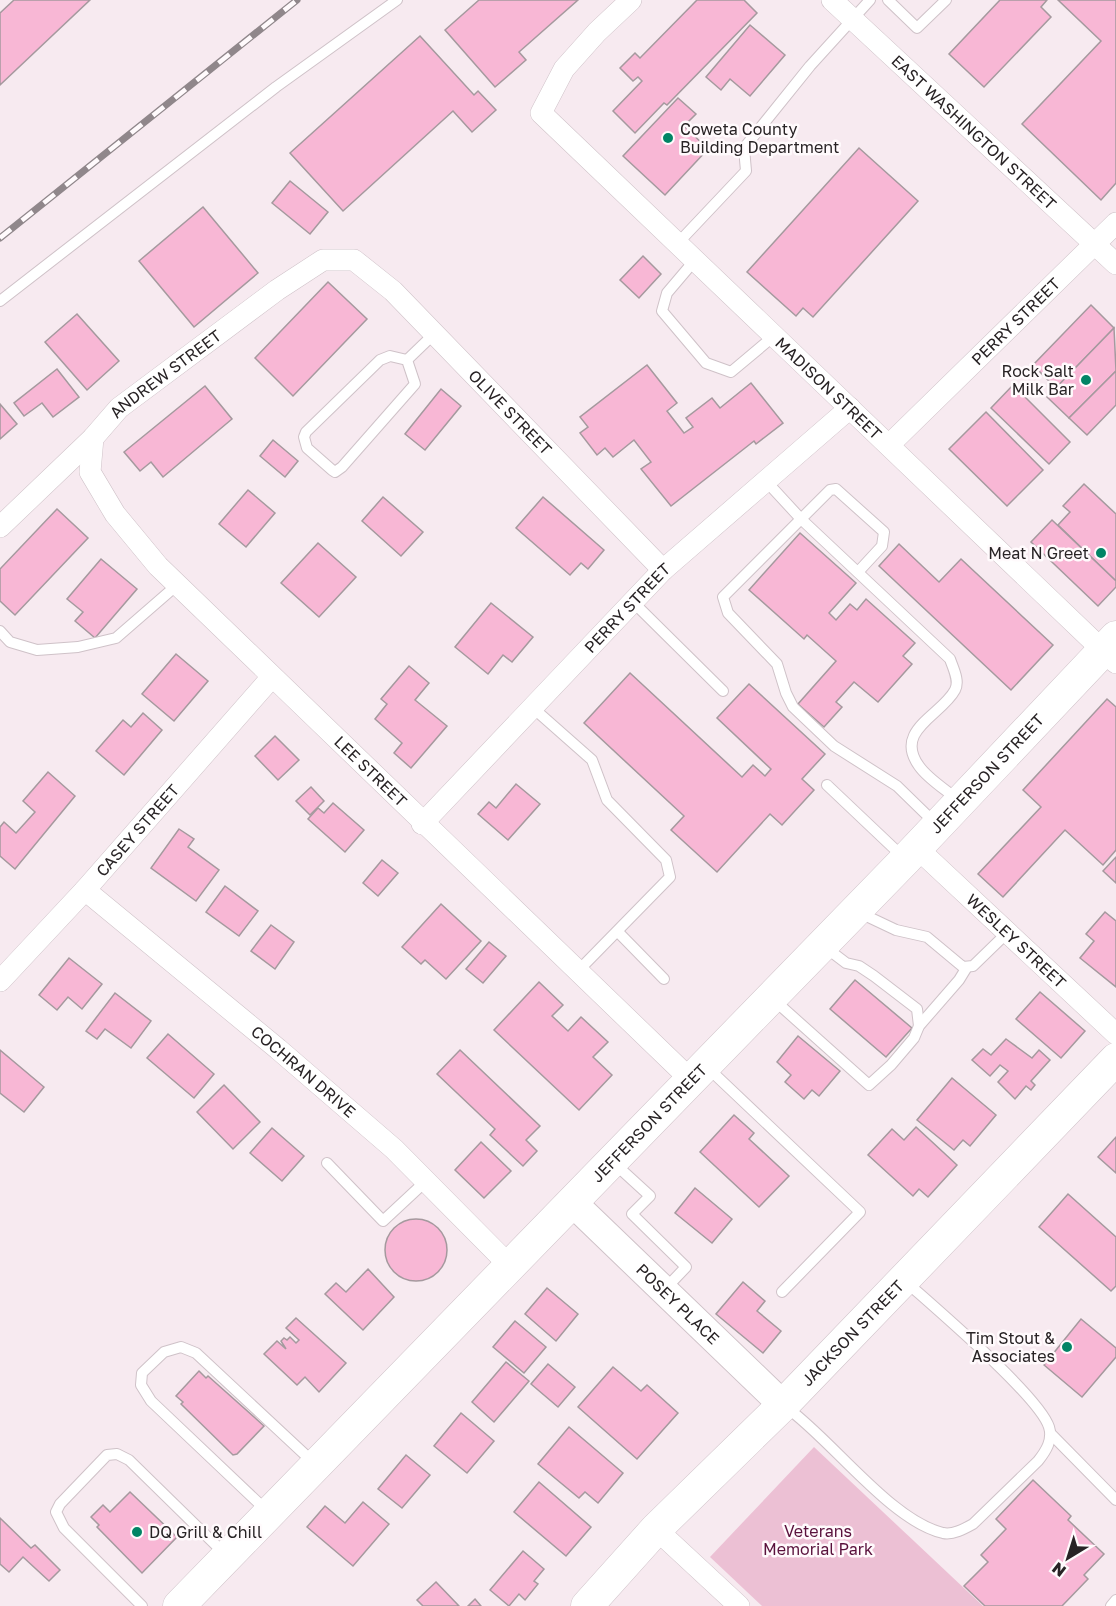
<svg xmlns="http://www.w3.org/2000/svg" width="1116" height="1606" viewBox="0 0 1116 1606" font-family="'Golos Text',sans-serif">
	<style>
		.green { fill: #ecc0d4 }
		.building { fill: #f8b7d5; stroke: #a5999e; stroke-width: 1.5 }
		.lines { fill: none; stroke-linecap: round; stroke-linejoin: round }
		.lane-casing { stroke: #cfc2c8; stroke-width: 12 }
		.street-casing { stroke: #cfc2c8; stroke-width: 22 }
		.secondary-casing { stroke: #cfc2c8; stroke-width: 30 }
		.primary-casing { stroke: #cfc2c8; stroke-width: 33 }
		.lane { stroke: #fff; stroke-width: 10 }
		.street { stroke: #fff; stroke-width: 21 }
		.secondary { stroke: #fff; stroke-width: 28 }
		.primary { stroke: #fff; stroke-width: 32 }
		.rail-casing { stroke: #90878b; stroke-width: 7 }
		.rail { stroke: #fffafc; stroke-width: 4.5; stroke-dasharray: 14; stroke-linecap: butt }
		.poi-dot { fill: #028465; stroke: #fffafc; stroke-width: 2 }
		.labels { text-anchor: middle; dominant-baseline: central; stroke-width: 5; stroke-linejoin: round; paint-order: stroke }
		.poi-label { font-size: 16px; fill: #282325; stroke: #fffafc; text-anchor: end }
		.street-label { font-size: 16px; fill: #282325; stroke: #fffafc }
		.park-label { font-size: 16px; fill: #59113c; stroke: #fffafc }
	</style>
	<rect width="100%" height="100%" fill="#f7eaf0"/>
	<polygon class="green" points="814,1447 983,1606 762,1606 710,1557"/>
	<g class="building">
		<polygon points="14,0 90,0 0,85 0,13"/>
		<polygon points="479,0 578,0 519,52 526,60 495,87 445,30"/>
		<polygon points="697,0 744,0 757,13 667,105 664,103 635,133 613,111 642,81 638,77 633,81 620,68 635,53 640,58"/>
		<polygon points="1000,0 1047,0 1041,7 1051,17 984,87 949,54"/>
		<polygon points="1058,0 1116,0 1116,183 1101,200 1022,124 1101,41"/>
		<polygon points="750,25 785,55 750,96 730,79 721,90 706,77"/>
		<polygon points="420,36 474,95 478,91 496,110 472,132 453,111 343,211 290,153"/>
		<polygon points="678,98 696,114 684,126 708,149 665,195 623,156"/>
		<polygon points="859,148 918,201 813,317 803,308 796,316 747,272"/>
		<polygon points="290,181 328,212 310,234 272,203"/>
		<polygon points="203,207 258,273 194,327 139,261"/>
		<polygon points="643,256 661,274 639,298 620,280"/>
		<polygon points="328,282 367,319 293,396 255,358"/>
		<polygon points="1091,305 1114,328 1056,388 1033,365"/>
		<polygon points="77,314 119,361 87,390 45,342"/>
		<polygon points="1114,328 1116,371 1069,418 1047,397"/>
		<polygon points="647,365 677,403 667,411 684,433 693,427 686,418 712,398 720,408 751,383 783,423 756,444 754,441 671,506 641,469 651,462 634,440 613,457 605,448 597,455 580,433 588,427 580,417"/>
		<polygon points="57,369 79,397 53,417 42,403 24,416 14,403"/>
		<polygon points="1116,371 1116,405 1087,435 1069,418"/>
		<polygon points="1013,385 1070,442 1049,464 991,408"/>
		<polygon points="205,386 232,419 163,477 151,462 140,471 124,452"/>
		<polygon points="441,389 461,406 425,450 405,434"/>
		<polygon points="0,404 17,424 0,439"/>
		<polygon points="986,412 1043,470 1007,506 949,449"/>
		<polygon points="273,440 298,461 285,477 260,456"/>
		<polygon points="1084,484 1116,514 1116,581 1058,525 1070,512 1063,506"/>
		<polygon points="248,490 275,513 246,547 219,524"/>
		<polygon points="383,497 423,532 401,556 362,521"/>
		<polygon points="543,497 604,550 588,569 581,563 570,575 516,528"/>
		<polygon points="57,509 88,538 15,615 0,601 0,569"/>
		<polygon points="1052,520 1116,581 1116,587 1098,606 1031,542"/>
		<polygon points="800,533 856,583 829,613 836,620 850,604 857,610 866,599 915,643 903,656 912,664 878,702 854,682 836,702 842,707 824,727 798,704 836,661 807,635 804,639 749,590"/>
		<polygon points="318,543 356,577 319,617 281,583"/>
		<polygon points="899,544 939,582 961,559 1053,645 1011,690 879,566"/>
		<polygon points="101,559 137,589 95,638 75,621 83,612 67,599"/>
		<polygon points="491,603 533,637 512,662 503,655 488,674 455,647"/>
		<polygon points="176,654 208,681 174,721 142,694"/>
		<polygon points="409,666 429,683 415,700 447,726 411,768 394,753 402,743 375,719 387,704 381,699"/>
		<polygon points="630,673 742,777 753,765 765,776 771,769 717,718 749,684 825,754 802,779 814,790 782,825 770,814 717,872 671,830 684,816 584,723"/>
		<polygon points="1107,699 1116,707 1116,850 1103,865 1065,830 1003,897 978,874 1041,807 1023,790"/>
		<polygon points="143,713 162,730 124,775 96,751 123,720 131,727"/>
		<polygon points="275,736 299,760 278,780 255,756"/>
		<polygon points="48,772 75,796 15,869 0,856 0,827 4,822 16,833 35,812 23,801"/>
		<polygon points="516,784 540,804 508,840 478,814 489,802 496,808"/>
		<polygon points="311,787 324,801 310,815 296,801"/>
		<polygon points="333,803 364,830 345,852 308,819 318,808 324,813"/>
		<polygon points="179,829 194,839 188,847 219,870 196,901 151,868"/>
		<polygon points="1116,857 1116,883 1103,871"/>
		<polygon points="382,860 398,873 378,896 363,883"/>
		<polygon points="225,886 258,911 239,936 206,912"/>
		<polygon points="441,904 481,941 446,979 425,960 421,964 402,947"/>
		<polygon points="1105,912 1116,921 1116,987 1080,958 1094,941 1086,934"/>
		<polygon points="271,925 294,942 275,969 251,951"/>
		<polygon points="489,942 506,956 483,983 466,969"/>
		<polygon points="69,958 102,984 82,1009 68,997 57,1010 39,995"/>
		<polygon points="855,980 912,1028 886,1057 830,1009"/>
		<polygon points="539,982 563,1005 552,1016 568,1031 581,1017 608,1042 593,1057 612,1075 579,1110 494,1030"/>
		<polygon points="1040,992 1085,1031 1061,1058 1016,1019"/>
		<polygon points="115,993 151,1021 131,1048 105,1029 97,1039 86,1031"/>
		<polygon points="168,1034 214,1074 194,1098 147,1058"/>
		<polygon points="798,1036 840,1071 819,1096 812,1090 804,1099 785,1082 791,1075 777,1062"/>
		<polygon points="1006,1039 1032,1058 1039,1050 1050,1060 1031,1081 1035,1085 1031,1090 1026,1086 1015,1099 998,1082 1008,1071 1000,1065 990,1076 972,1060 983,1049 991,1055"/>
		<polygon points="0,1050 44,1087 24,1112 0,1093"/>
		<polygon points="460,1050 540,1126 526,1140 537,1151 523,1166 490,1135 495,1129 437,1074"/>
		<polygon points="952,1078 996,1115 970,1146 963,1140 954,1150 917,1120"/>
		<polygon points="224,1085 260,1122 233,1149 197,1112"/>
		<polygon points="734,1115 754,1133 749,1139 789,1176 759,1207 700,1152"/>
		<polygon points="916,1127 957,1165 928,1197 919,1189 913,1196 868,1155 892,1129 904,1140"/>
		<polygon points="272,1128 304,1156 282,1181 250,1153"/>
		<polygon points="1116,1137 1116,1173 1098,1157"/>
		<polygon points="481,1142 511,1171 484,1198 455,1170"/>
		<polygon points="695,1188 732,1219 712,1243 675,1213"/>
		<polygon points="1068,1194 1116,1237 1116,1286 1111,1291 1039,1227"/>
		<circle cx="416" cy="1250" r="31"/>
		<polygon points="368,1269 394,1297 363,1330 325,1294 336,1283 346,1292"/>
		<polygon points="743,1282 765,1301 757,1311 781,1331 763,1353 716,1314"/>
		<polygon points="547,1288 578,1314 556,1341 525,1314"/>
		<polygon points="296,1318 346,1363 319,1392 305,1377 297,1385 264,1354 277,1341 286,1349 281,1341 284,1338 287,1340 290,1337 296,1343 299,1340 286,1328"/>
		<polygon points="1081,1319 1116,1348 1116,1357 1082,1397 1044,1365"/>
		<polygon points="515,1321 546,1347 524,1373 493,1347"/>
		<polygon points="506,1362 529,1381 494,1422 472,1402"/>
		<polygon points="548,1364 575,1387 558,1407 531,1384"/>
		<polygon points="613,1367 641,1391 647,1385 678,1413 637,1459 578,1407"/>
		<polygon points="199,1371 206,1378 208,1376 264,1426 237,1454 233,1455 181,1404 183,1402 176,1396"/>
		<polygon points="461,1413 494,1441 467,1473 434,1446"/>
		<polygon points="569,1427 623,1473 598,1503 585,1492 579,1498 538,1464"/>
		<polygon points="406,1455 430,1475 402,1508 378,1489"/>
		<polygon points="1033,1480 1071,1516 1068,1520 1104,1554 1084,1575 1088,1579 1062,1606 985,1606 964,1586 988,1562 981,1555 1006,1529 996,1519"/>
		<polygon points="539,1482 591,1527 566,1556 514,1512"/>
		<polygon points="130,1492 177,1537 142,1573 97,1527 99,1525 91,1517 103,1505 110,1512"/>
		<polygon points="363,1502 389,1524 353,1566 307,1527 325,1506 345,1523"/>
		<polygon points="0,1518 31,1548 35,1545 60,1570 49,1581 23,1557 9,1572 0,1564"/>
		<polygon points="523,1551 544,1569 534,1581 538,1584 525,1600 519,1594 509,1606 490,1590"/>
		<polygon points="436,1582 459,1606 423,1606 417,1600"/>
		<polygon points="475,1599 481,1606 468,1606"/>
	</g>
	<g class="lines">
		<g class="lane-casing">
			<g id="lane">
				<polyline points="888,0 917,28 946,0"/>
				<polyline points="678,243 746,171 744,148 810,66 870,0"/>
				<polyline points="695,260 667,293 662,311 706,363 731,372 774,336"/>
				<polyline points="0,301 276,87 397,0"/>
				<polygon points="390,356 407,360 415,384 342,467 335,472 332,470 307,448 304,437 306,432 380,360"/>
				<polyline points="407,360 434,334"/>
				<polyline points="766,481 801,519 830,490 836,489 884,532 882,546 858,572"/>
				<polyline points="632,601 723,691"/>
				<polyline points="0,631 10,642 37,650 78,647 116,638 177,585"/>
				<polyline points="532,707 592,760 607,800 666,860 670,877 578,971"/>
				<polyline points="827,785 903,857"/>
				<path d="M 936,824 L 897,786 L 834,746 L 793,707 L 786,693 L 777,664 L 728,613 L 723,597 L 801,519 L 950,659 C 953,668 960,681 955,690 C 942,715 893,730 919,766 C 928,779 945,789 958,800"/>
				<polyline points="858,912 896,930 927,937 963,967 973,966 1008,932"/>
				<polyline points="618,932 664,979"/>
				<polyline points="825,947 846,963 859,966 874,976 917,1009 919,1026"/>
				<polyline points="774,1000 869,1085 891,1065 914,1038 919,1026 959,980 967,967"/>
				<polyline points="708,1068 860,1212 782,1292"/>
				<polyline points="327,1163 383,1221 426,1181"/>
				<polyline points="615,1164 650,1196 632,1214 686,1267 665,1289"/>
				<path d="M 786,1407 C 832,1440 891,1521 943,1533 C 953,1535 964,1529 973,1524 L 1038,1461 C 1046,1451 1053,1440 1049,1427 C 1039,1396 934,1307 905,1281"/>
				<polyline points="1051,1434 1116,1500"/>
				<polyline points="267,1511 151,1401 141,1385 142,1373 164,1352 181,1347 196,1353 314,1463"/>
				<polyline points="142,1606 64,1528 56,1512 60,1504 107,1455 117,1454 129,1460 225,1554"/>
				<polyline points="1111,1606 1116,1600"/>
			</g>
		</g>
		<g class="street-casing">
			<g id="street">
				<path id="s1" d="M 631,0 L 597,32 L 564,69 L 541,113 L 1116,663"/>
				<path id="s2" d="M 832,0 L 1116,264"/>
				<path id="s3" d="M 93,438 L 90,472 L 115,514 L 158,566 L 691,1080"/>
				<path id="s4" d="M 889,445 L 1116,223"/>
				<path id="s5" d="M 0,527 L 93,438 L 119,408 L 277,290 L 323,260 L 354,260 L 393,291 L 663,570"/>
				<path id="s6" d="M 422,824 L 663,570 L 850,408"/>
				<path id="s7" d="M 917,848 L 1116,1034"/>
				<path id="s8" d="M 85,890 L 278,1049 L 394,1149 L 510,1266"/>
				<path id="s9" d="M 0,981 L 85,890 L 271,678"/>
				<polyline points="656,1529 739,1606"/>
			</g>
		</g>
		<g class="secondary-casing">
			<g id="secondary">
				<path id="s10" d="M 572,1202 L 783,1405"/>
			</g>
		</g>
		<g class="primary-casing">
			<g id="primary">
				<path id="s11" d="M 179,1606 L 906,859 L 1116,637"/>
				<path id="s12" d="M 587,1606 L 656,1529 L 783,1405 L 1116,1059"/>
			</g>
		</g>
		<use href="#lane" class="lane"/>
		<use href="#street" class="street"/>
		<use href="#secondary" class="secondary"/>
		<use href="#primary" class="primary"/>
		<g class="rail-casing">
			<polyline id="rail" points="0,238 297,0"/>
		</g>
		<use href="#rail" class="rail"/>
	</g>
	<g class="poi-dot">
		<circle cx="668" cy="138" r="6"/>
		<circle cx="1086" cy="380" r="6"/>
		<circle cx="1101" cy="553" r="6"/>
		<circle cx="1067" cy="1347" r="6"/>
		<circle cx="137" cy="1532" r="6"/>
	</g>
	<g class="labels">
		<g class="poi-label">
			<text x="680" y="129" text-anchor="start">Coweta County<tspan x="680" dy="18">Building Department</tspan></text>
			<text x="1074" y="371">Rock Salt<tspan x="1074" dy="18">Milk Bar</tspan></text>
			<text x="1089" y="553">Meat N Greet</text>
			<text x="1055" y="1338">Tim Stout &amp;<tspan x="1055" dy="18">Associates</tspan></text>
			<text x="149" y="1532" text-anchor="start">DQ Grill &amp; Chill</text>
		</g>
		<g class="street-label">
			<text stroke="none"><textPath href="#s2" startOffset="194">EAST WASHINGTON STREET</textPath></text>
			<text stroke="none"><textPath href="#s4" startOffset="177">PERRY STREET</textPath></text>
			<text stroke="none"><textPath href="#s5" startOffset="226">ANDREW STREET</textPath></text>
			<text stroke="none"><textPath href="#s1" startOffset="544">MADISON STREET</textPath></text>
			<text stroke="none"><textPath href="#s5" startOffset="670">OLIVE STREET</textPath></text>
			<text stroke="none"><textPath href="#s6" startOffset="298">PERRY STREET</textPath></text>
			<text stroke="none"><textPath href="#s3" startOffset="446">LEE STREET</textPath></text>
			<text stroke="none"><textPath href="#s11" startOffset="1160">JEFFERSON STREET</textPath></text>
			<text stroke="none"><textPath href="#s9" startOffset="204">CASEY STREET</textPath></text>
			<text stroke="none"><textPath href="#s7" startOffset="136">WESLEY STREET</textPath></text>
			<text stroke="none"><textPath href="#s8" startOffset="284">COCHRAN DRIVE</textPath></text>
			<text stroke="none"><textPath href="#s11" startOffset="674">JEFFERSON STREET</textPath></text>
			<text stroke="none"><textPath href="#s10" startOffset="147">POSEY PLACE</textPath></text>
			<text stroke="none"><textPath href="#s12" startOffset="381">JACKSON STREET</textPath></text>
		</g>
		<g class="park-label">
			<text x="818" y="1531">Veterans<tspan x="818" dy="18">Memorial Park</tspan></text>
		</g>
	</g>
	<g transform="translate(1068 1558) rotate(218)" stroke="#fffafc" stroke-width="4.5" paint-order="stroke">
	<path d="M0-4.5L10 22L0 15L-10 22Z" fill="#282325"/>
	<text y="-9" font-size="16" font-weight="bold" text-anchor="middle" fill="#282325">N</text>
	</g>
</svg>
